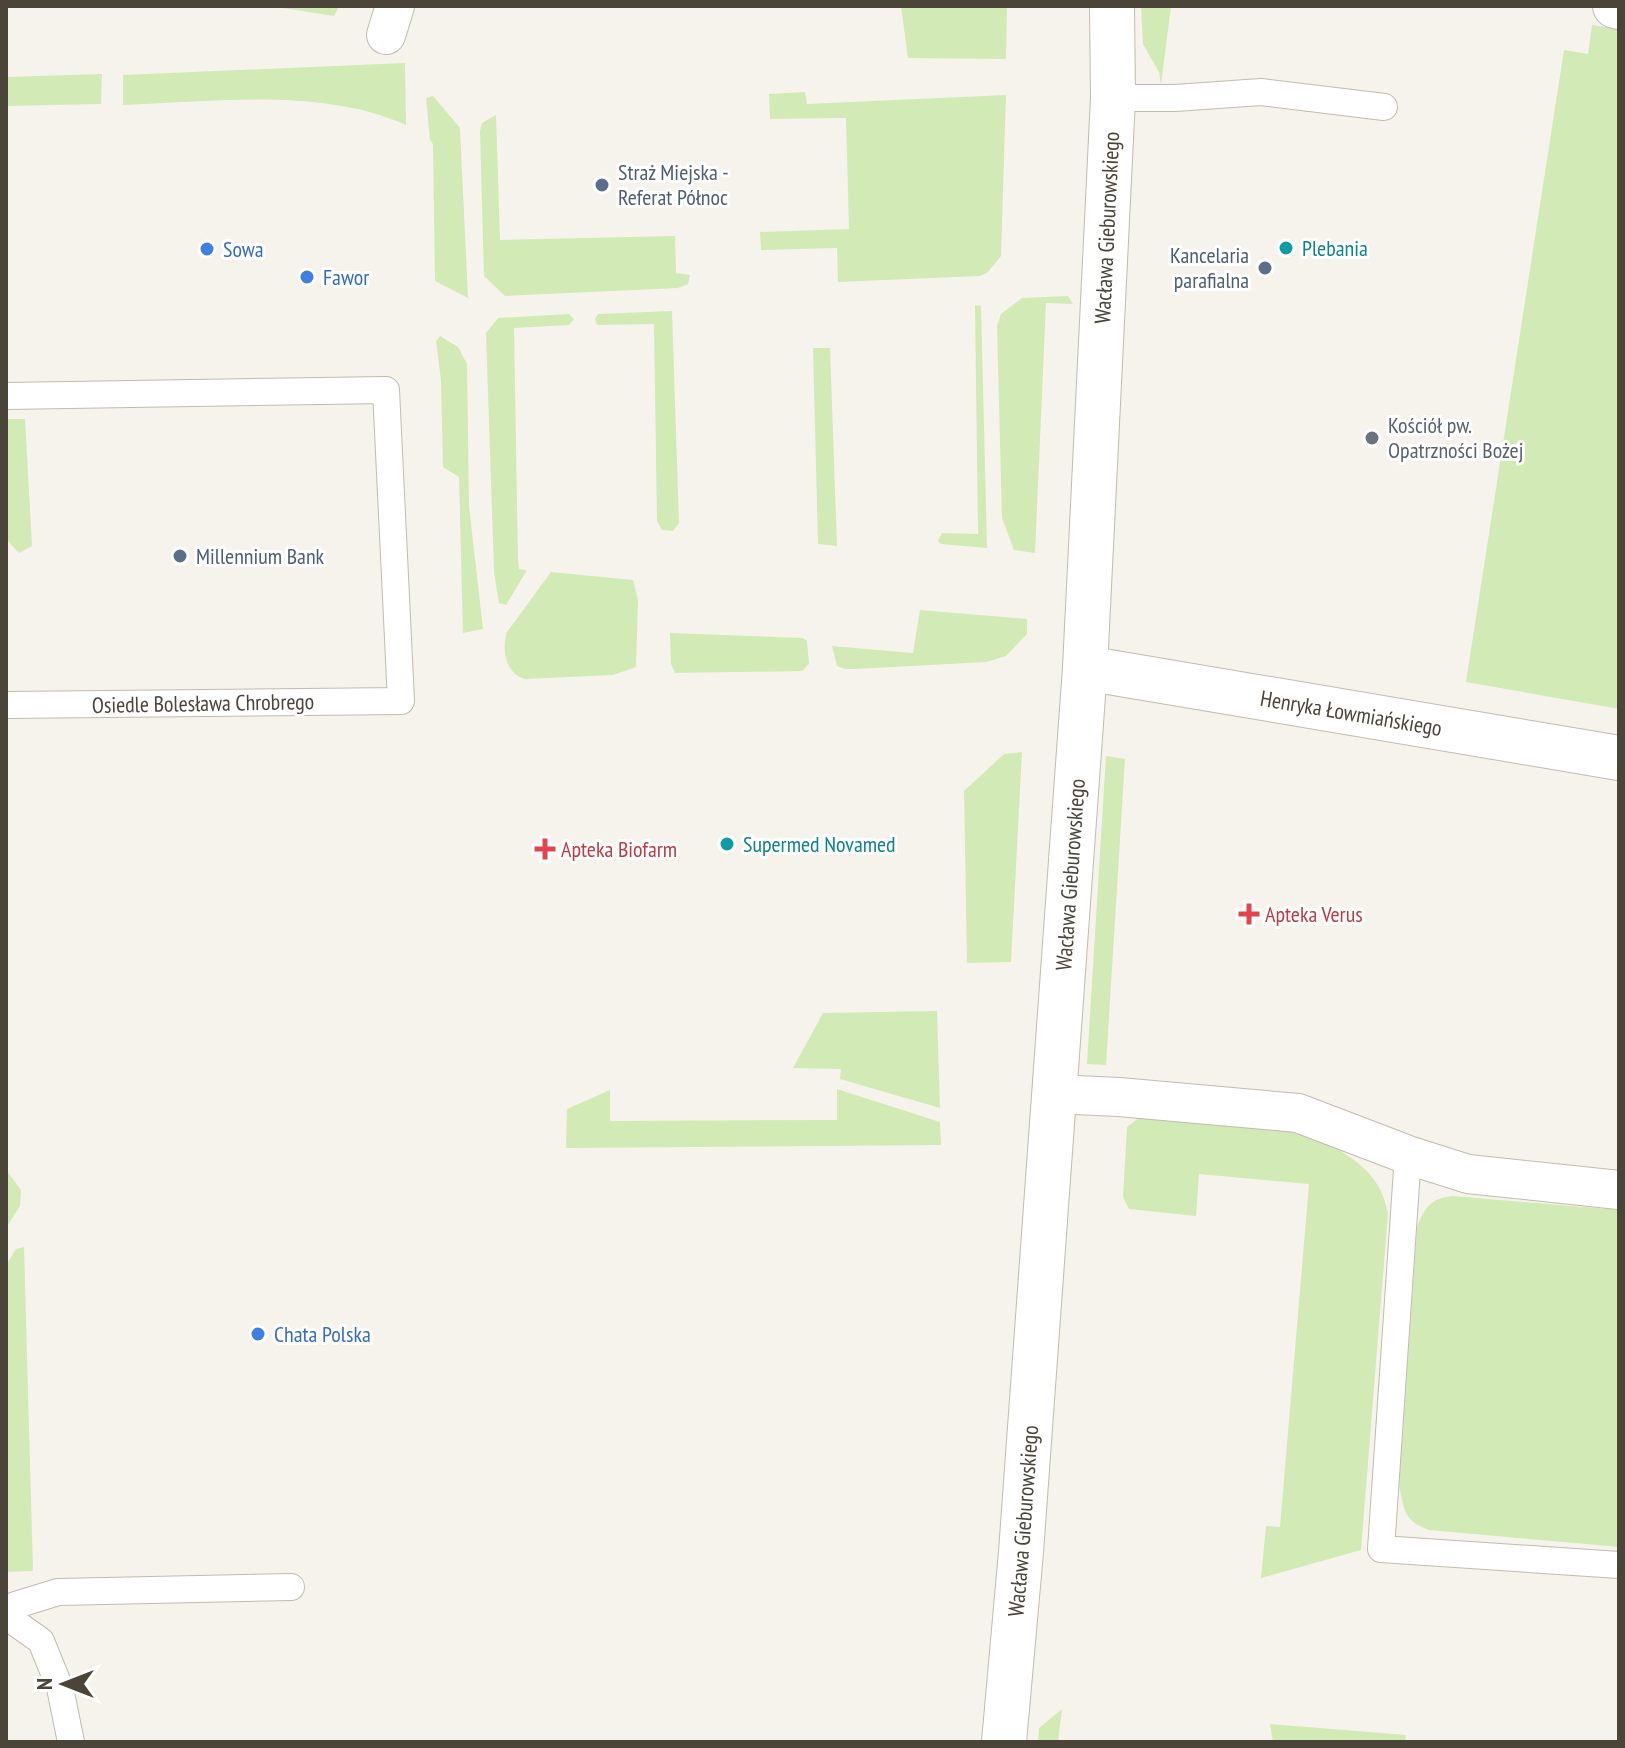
<svg xmlns="http://www.w3.org/2000/svg" width="1625" height="1748" viewBox="0 0 1625 1748" font-family="'PT Sans Narrow',sans-serif">
	<style>
		.green { fill: #d2eab5 }
		.lines { fill: none; stroke-linecap: round; stroke-linejoin: round }
		.service-casing { stroke: #c2bbae; stroke-width: 28 }
		.pedestrian-casing { stroke: #c2bbae; stroke-width: 40 }
		.minor-casing { stroke: #c2bbae; stroke-width: 46 }
		.service { stroke: #fff; stroke-width: 26 }
		.pedestrian { stroke: #fff; stroke-width: 38 }
		.minor { stroke: #fff; stroke-width: 44 }
		.service-dot { fill: #5c6f8a; stroke: #fff; stroke-width: 3 }
		.culture-dot { fill: #0f9aa8; stroke: #fff; stroke-width: 3 }
		.shop-dot { fill: #3f7fe0; stroke: #fff; stroke-width: 3 }
		.worship-dot { fill: #6b7280; stroke: #fff; stroke-width: 3 }
		.health-dot { fill: #e0444e; stroke: #fff; stroke-width: 3 }
		.labels { text-anchor: middle; dominant-baseline: central; stroke-width: 6; stroke-linejoin: round; paint-order: stroke }
		.service-label { font-size: 22px; fill: #4e5e75; stroke: #fff; text-anchor: start }
		.street-label { font-size: 22px; fill: #4b4439; stroke: #fff }
		.culture-label { font-size: 22px; fill: #0d838f; stroke: #fff; text-anchor: start }
		.shop-label { font-size: 22px; fill: #366cbe; stroke: #fff; text-anchor: start }
		.worship-label { font-size: 22px; fill: #5b616d; stroke: #fff; text-anchor: start }
		.health-label { font-size: 22px; fill: #be3a42; stroke: #fff; text-anchor: start }
	</style>
	<rect width="100%" height="100%" fill="#f6f3ec"/>
	<g class="green">
		<polygon points="270,6 339,6 334,16"/>
		<polygon points="901,6 1007,6 1006,59 908,58"/>
		<polygon points="1141,6 1171,6 1161,85 1159,72 1143,44"/>
		<polygon points="1592,25 1619,29 1619,709 1466,682 1564,50 1588,54"/>
		<path d="M 405,63 L 406,125 C 320,87 215,102 123,105 L 123,75 Z"/>
		<polygon points="102,74 101,104 6,106 6,77"/>
		<polygon points="805,92 807,104 1006,95 1001,256 988,272 980,276 838,282 837,248 761,250 760,232 849,229 846,118 770,119 769,94"/>
		<polygon points="433,96 460,128 468,298 435,281 433,144 430,140 426,98"/>
		<polygon points="496,115 500,240 675,236 676,273 690,275 688,284 678,288 505,296 484,276 480,131 482,123"/>
		<polygon points="1068,296 1073,304 1046,303 1035,553 1014,550 1002,518 997,326 1001,314 1022,298"/>
		<polygon points="975,305 981,306 987,548 941,544 938,541 942,533 978,534"/>
		<polygon points="672,311 679,523 673,531 662,530 657,521 654,324 597,325 595,319 598,314"/>
		<polygon points="569,314 574,319 569,325 514,328 518,560 519,569 527,570 506,605 499,603 494,572 486,333 498,318"/>
		<polygon points="440,336 458,347 467,364 469,506 483,629 463,633 459,477 443,467 441,380 436,341"/>
		<polygon points="813,348 830,348 837,546 818,544"/>
		<polygon points="6,419 25,419 32,546 19,553 6,539"/>
		<path d="M 551,572 L 633,580 L 638,600 L 636,667 L 613,675 L 525,679 C 506,674 501,650 507,632 Z"/>
		<polygon points="920,610 1027,619 1027,634 1006,656 986,662 855,669 845,669 837,666 832,646 913,653"/>
		<polygon points="670,633 803,638 807,641 809,664 802,671 675,673 671,664"/>
		<polygon points="1022,752 1011,962 967,963 964,791 1004,754"/>
		<polygon points="1106,756 1125,759 1106,1065 1087,1064"/>
		<polygon points="937,1011 940,1108 840,1079 841,1069 793,1068 823,1013"/>
		<polygon points="837,1089 940,1122 941,1145 566,1148 567,1109 610,1090 610,1121 837,1120"/>
		<path d="M 1139,1118 L 1287,1131 C 1321,1138 1363,1157 1380,1189 C 1384,1197 1386,1206 1388,1213 L 1361,1550 L 1261,1578 L 1266,1526 L 1280,1527 L 1309,1184 L 1199,1174 L 1196,1216 L 1129,1209 L 1123,1197 L 1127,1127 Z"/>
		<polygon points="6,1170 21,1190 20,1206 6,1228"/>
		<path d="M 1453,1196 L 1619,1210 L 1619,1547 L 1429,1530 C 1404,1521 1404,1510 1399,1485 L 1417,1227 C 1425,1207 1431,1198 1453,1196 Z"/>
		<polygon points="24,1247 33,1571 6,1572 6,1265 16,1249"/>
		<polygon points="1062,1709 1058,1742 1038,1742 1039,1728"/>
		<polygon points="1270,1724 1406,1735 1405,1742 1273,1742"/>
	</g>
	<g class="lines">
		<g class="service-casing">
			<g id="service">
				<polyline points="1113,98 1175,98 1261,92 1384,107"/>
				<polyline points="6,396 386,390 401,701 6,705"/>
				<polyline points="1408,1155 1381,1549 1619,1565"/>
				<polyline points="6,1608 58,1592 291,1587"/>
				<polyline points="6,1616 41,1641 60,1688 71,1742"/>
			</g>
		</g>
		<g class="pedestrian-casing">
			<g id="pedestrian">
				<polyline points="386,35 395,6"/>
				<polyline points="1053,1094 1119,1097 1298,1113 1408,1155 1468,1174 1619,1190"/>
			</g>
		</g>
		<g class="minor-casing">
			<g id="minor">
				<polyline points="1615,6 1619,7"/>
				<path id="s1" d="M 1085,668 L 1619,758"/>
				<path id="s2" d="M 1004,1742 L 1021,1552 L 1085,668 L 1113,98 L 1112,6"/>
			</g>
		</g>
		<use href="#service" class="service"/>
		<use href="#pedestrian" class="pedestrian"/>
		<use href="#minor" class="minor"/>
	</g>
	<g class="service-dot">
		<circle cx="602" cy="185" r="8"/>
		<circle cx="1265" cy="268" r="8"/>
		<circle cx="180" cy="556" r="8"/>
	</g>
	<g class="culture-dot">
		<circle cx="1286" cy="248" r="8"/>
		<circle cx="727" cy="844" r="8"/>
	</g>
	<g class="shop-dot">
		<circle cx="207" cy="249" r="8"/>
		<circle cx="307" cy="277" r="8"/>
		<circle cx="258" cy="1334" r="8"/>
	</g>
	<circle class="worship-dot" cx="1372" cy="438" r="8"/>
	<g class="health-dot">
		<path d="M541 837h8v8h8v8h-8v8h-8v-8h-8v-8h8z"/>
		<path d="M1245 902h8v8h8v8h-8v8h-8v-8h-8v-8h8z"/>
	</g>
	<g class="labels">
		<g class="service-label">
			<text x="618" y="172">Straż Miejska -<tspan x="618" dy="25">Referat Północ</tspan></text>
			<text x="1249" y="255" text-anchor="end">Kancelaria<tspan x="1249" dy="25">parafialna</tspan></text>
			<text x="196" y="556">Millennium Bank</text>
		</g>
		<g class="street-label">
			<text stroke="none"><textPath href="#s2" startOffset="1518">Wacława Gieburowskiego</textPath></text>
			<text transform="translate(203 703) rotate(-1)">Osiedle Bolesława Chrobrego</text>
			<text stroke="none"><textPath href="#s1" startOffset="270">Henryka Łowmiańskiego</textPath></text>
			<text stroke="none"><textPath href="#s2" startOffset="870">Wacława Gieburowskiego</textPath></text>
			<text stroke="none"><textPath href="#s2" startOffset="222">Wacława Gieburowskiego</textPath></text>
		</g>
		<g class="culture-label">
			<text x="1302" y="248">Plebania</text>
			<text x="743" y="844">Supermed Novamed</text>
		</g>
		<g class="shop-label">
			<text x="223" y="249">Sowa</text>
			<text x="323" y="277">Fawor</text>
			<text x="274" y="1334">Chata Polska</text>
		</g>
		<g class="worship-label">
			<text x="1388" y="425">Kościół pw.<tspan x="1388" dy="25">Opatrzności Bożej</tspan></text>
		</g>
		<g class="health-label">
			<text x="561" y="849">Apteka Biofarm</text>
			<text x="1265" y="914">Apteka Verus</text>
		</g>
	</g>
	<rect width="1625" height="1748" fill="none" stroke="#4b4439" stroke-width="16"/>
	<g transform="translate(64 1684) rotate(270)" stroke="#ffffff" stroke-width="6" paint-order="stroke">
	<path d="M0-6L14 30L0 20L-14 30Z" fill="#4b4439"/>
	<text y="-12" font-size="22" font-weight="bold" text-anchor="middle" fill="#4b4439">N</text>
	</g>
</svg>
